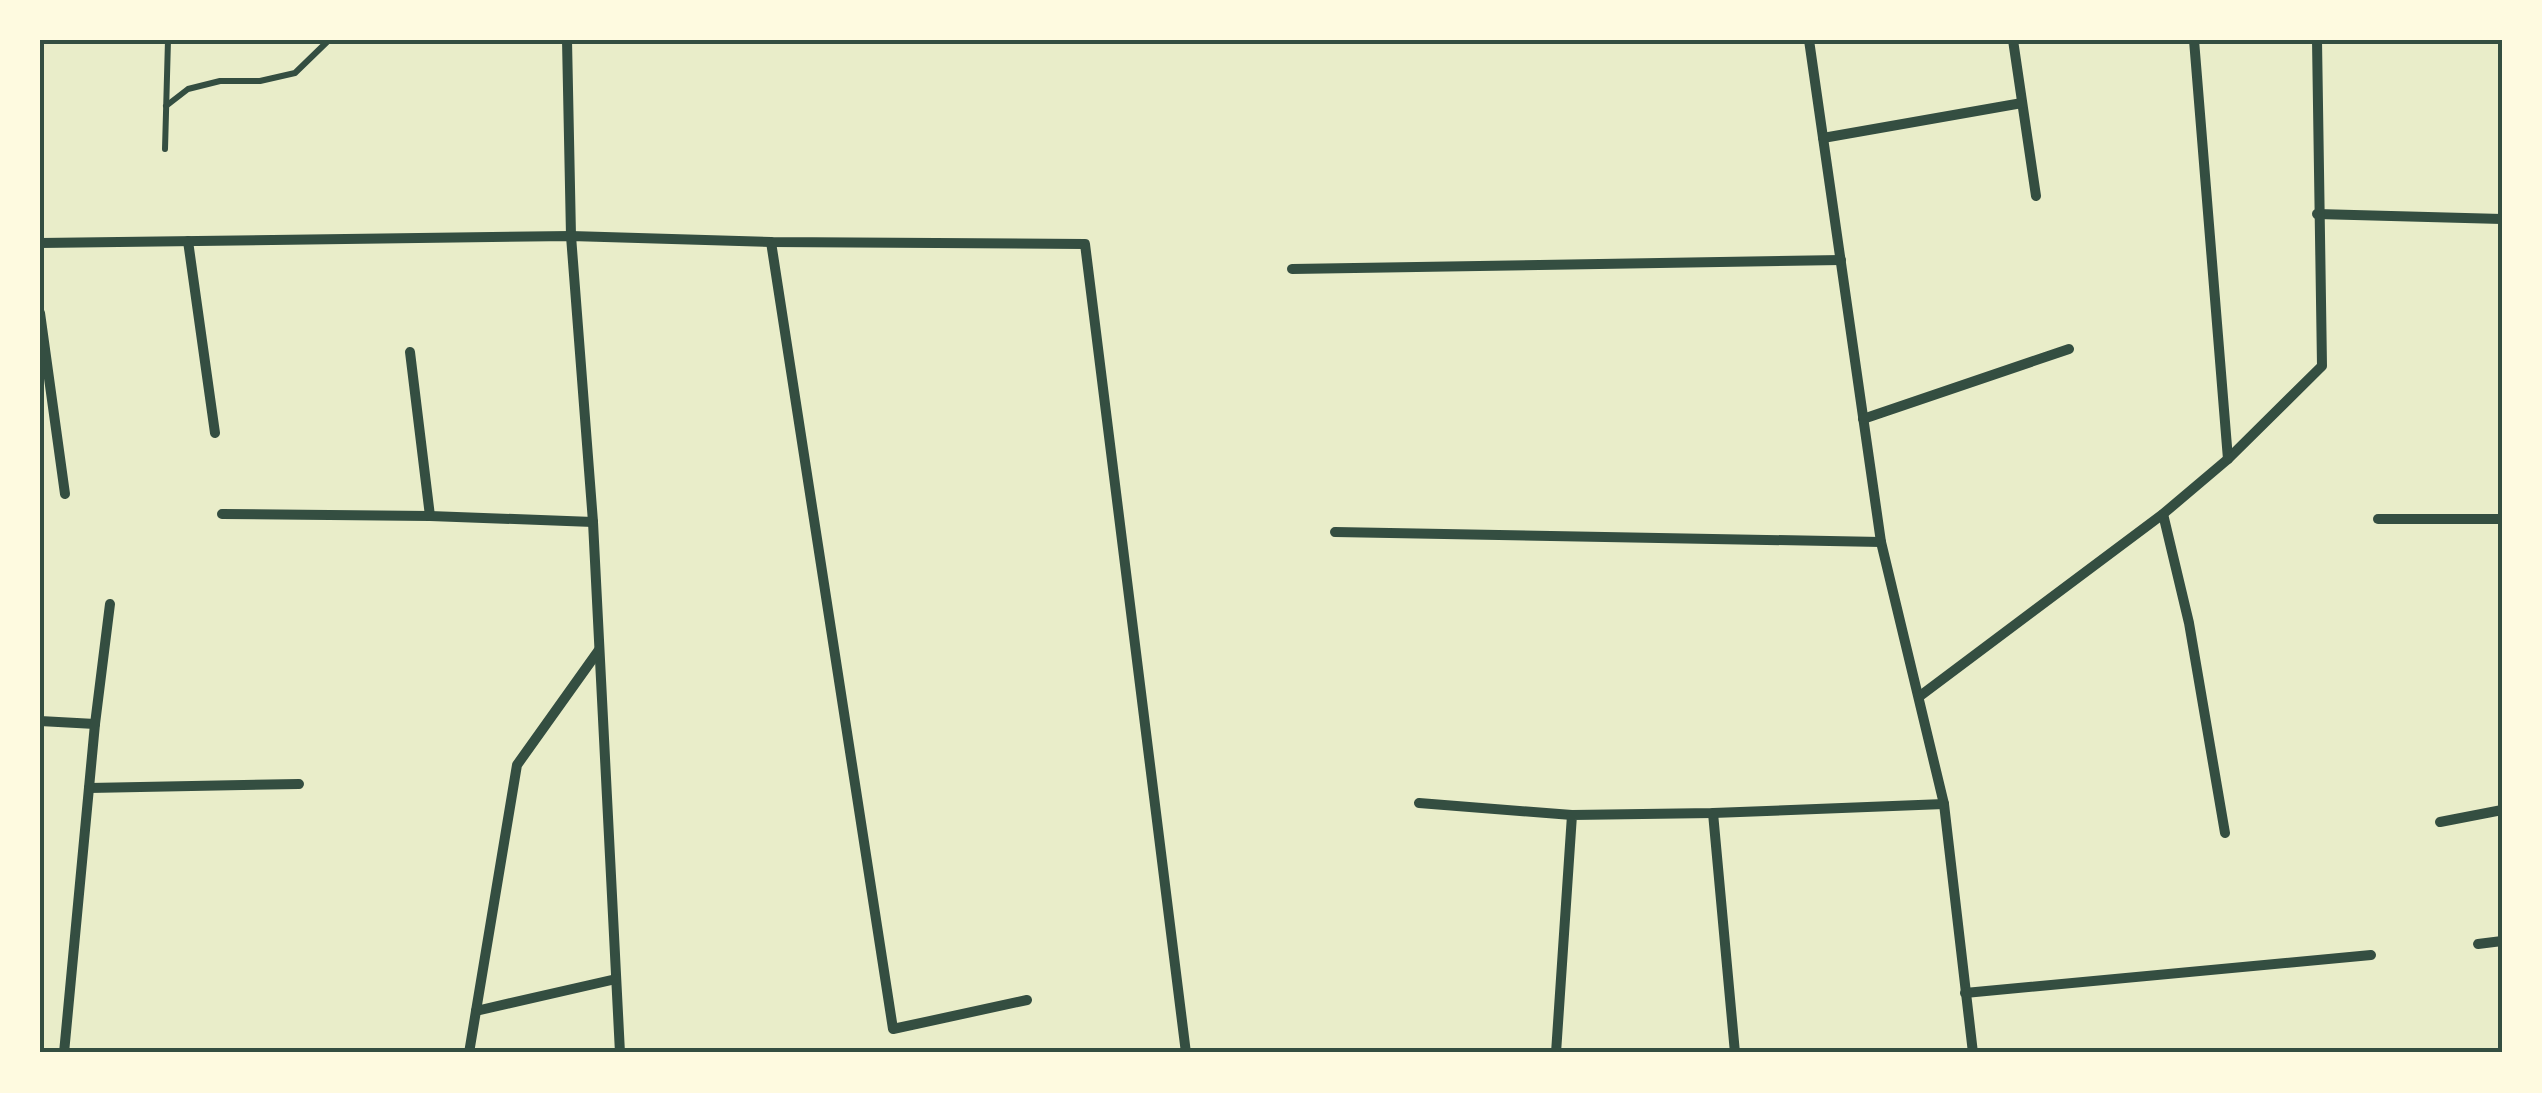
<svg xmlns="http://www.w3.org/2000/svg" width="2542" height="1093" viewBox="0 0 2542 1093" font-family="'Asap Condensed',sans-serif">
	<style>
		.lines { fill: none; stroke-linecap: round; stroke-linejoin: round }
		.path { stroke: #344e41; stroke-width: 6 }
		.minor { stroke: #344e41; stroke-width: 10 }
		.neatline { fill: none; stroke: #344e41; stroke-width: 4 }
	</style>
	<rect width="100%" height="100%" fill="#e9edc9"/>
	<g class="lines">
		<g class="path">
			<polyline points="166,106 188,89 220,81 260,81 295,73 329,40"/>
			<polyline points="165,149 168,40"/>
		</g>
		<g class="minor">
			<polyline points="567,40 571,236 593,522 620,1053"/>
			<polyline points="1809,40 1881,542 1944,804 1973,1053"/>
			<polyline points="2013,40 2036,196"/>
			<polyline points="2194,40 2228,459"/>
			<polyline points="1823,138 2022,103"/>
			<polyline points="2317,214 2502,219"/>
			<polyline points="188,241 215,433"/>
			<polyline points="771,242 893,1029 1027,1000"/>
			<polyline points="40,243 571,236 771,242 1085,244 1186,1053"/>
			<polyline points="1292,269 1841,260"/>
			<polyline points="40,313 65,494"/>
			<polyline points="410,352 430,516"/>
			<polyline points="1863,419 2069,349"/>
			<polyline points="222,514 430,516 593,522"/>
			<polyline points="2163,514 2189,623 2225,833"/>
			<polyline points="2378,519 2502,519"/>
			<polyline points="1335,532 1881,542"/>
			<polyline points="1920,696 2163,514 2228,459 2322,366 2317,40"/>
			<polyline points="40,721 95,724"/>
			<polyline points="89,788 299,784"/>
			<polyline points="1419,803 1572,815"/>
			<polyline points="1713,813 1735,1053"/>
			<polyline points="2440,822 2502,810"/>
			<polyline points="2478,944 2502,941"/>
			<polyline points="1965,993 2371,955"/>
			<polyline points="476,1011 616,979"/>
			<polyline points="64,1053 95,724 110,604"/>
			<polyline points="469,1053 517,765 599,650"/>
			<polyline points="1556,1053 1572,815 1713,813 1944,804"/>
		</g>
	</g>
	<rect width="2542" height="1093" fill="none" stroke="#fefae0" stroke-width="85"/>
	<rect x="42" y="42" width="2458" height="1008" class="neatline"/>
</svg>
